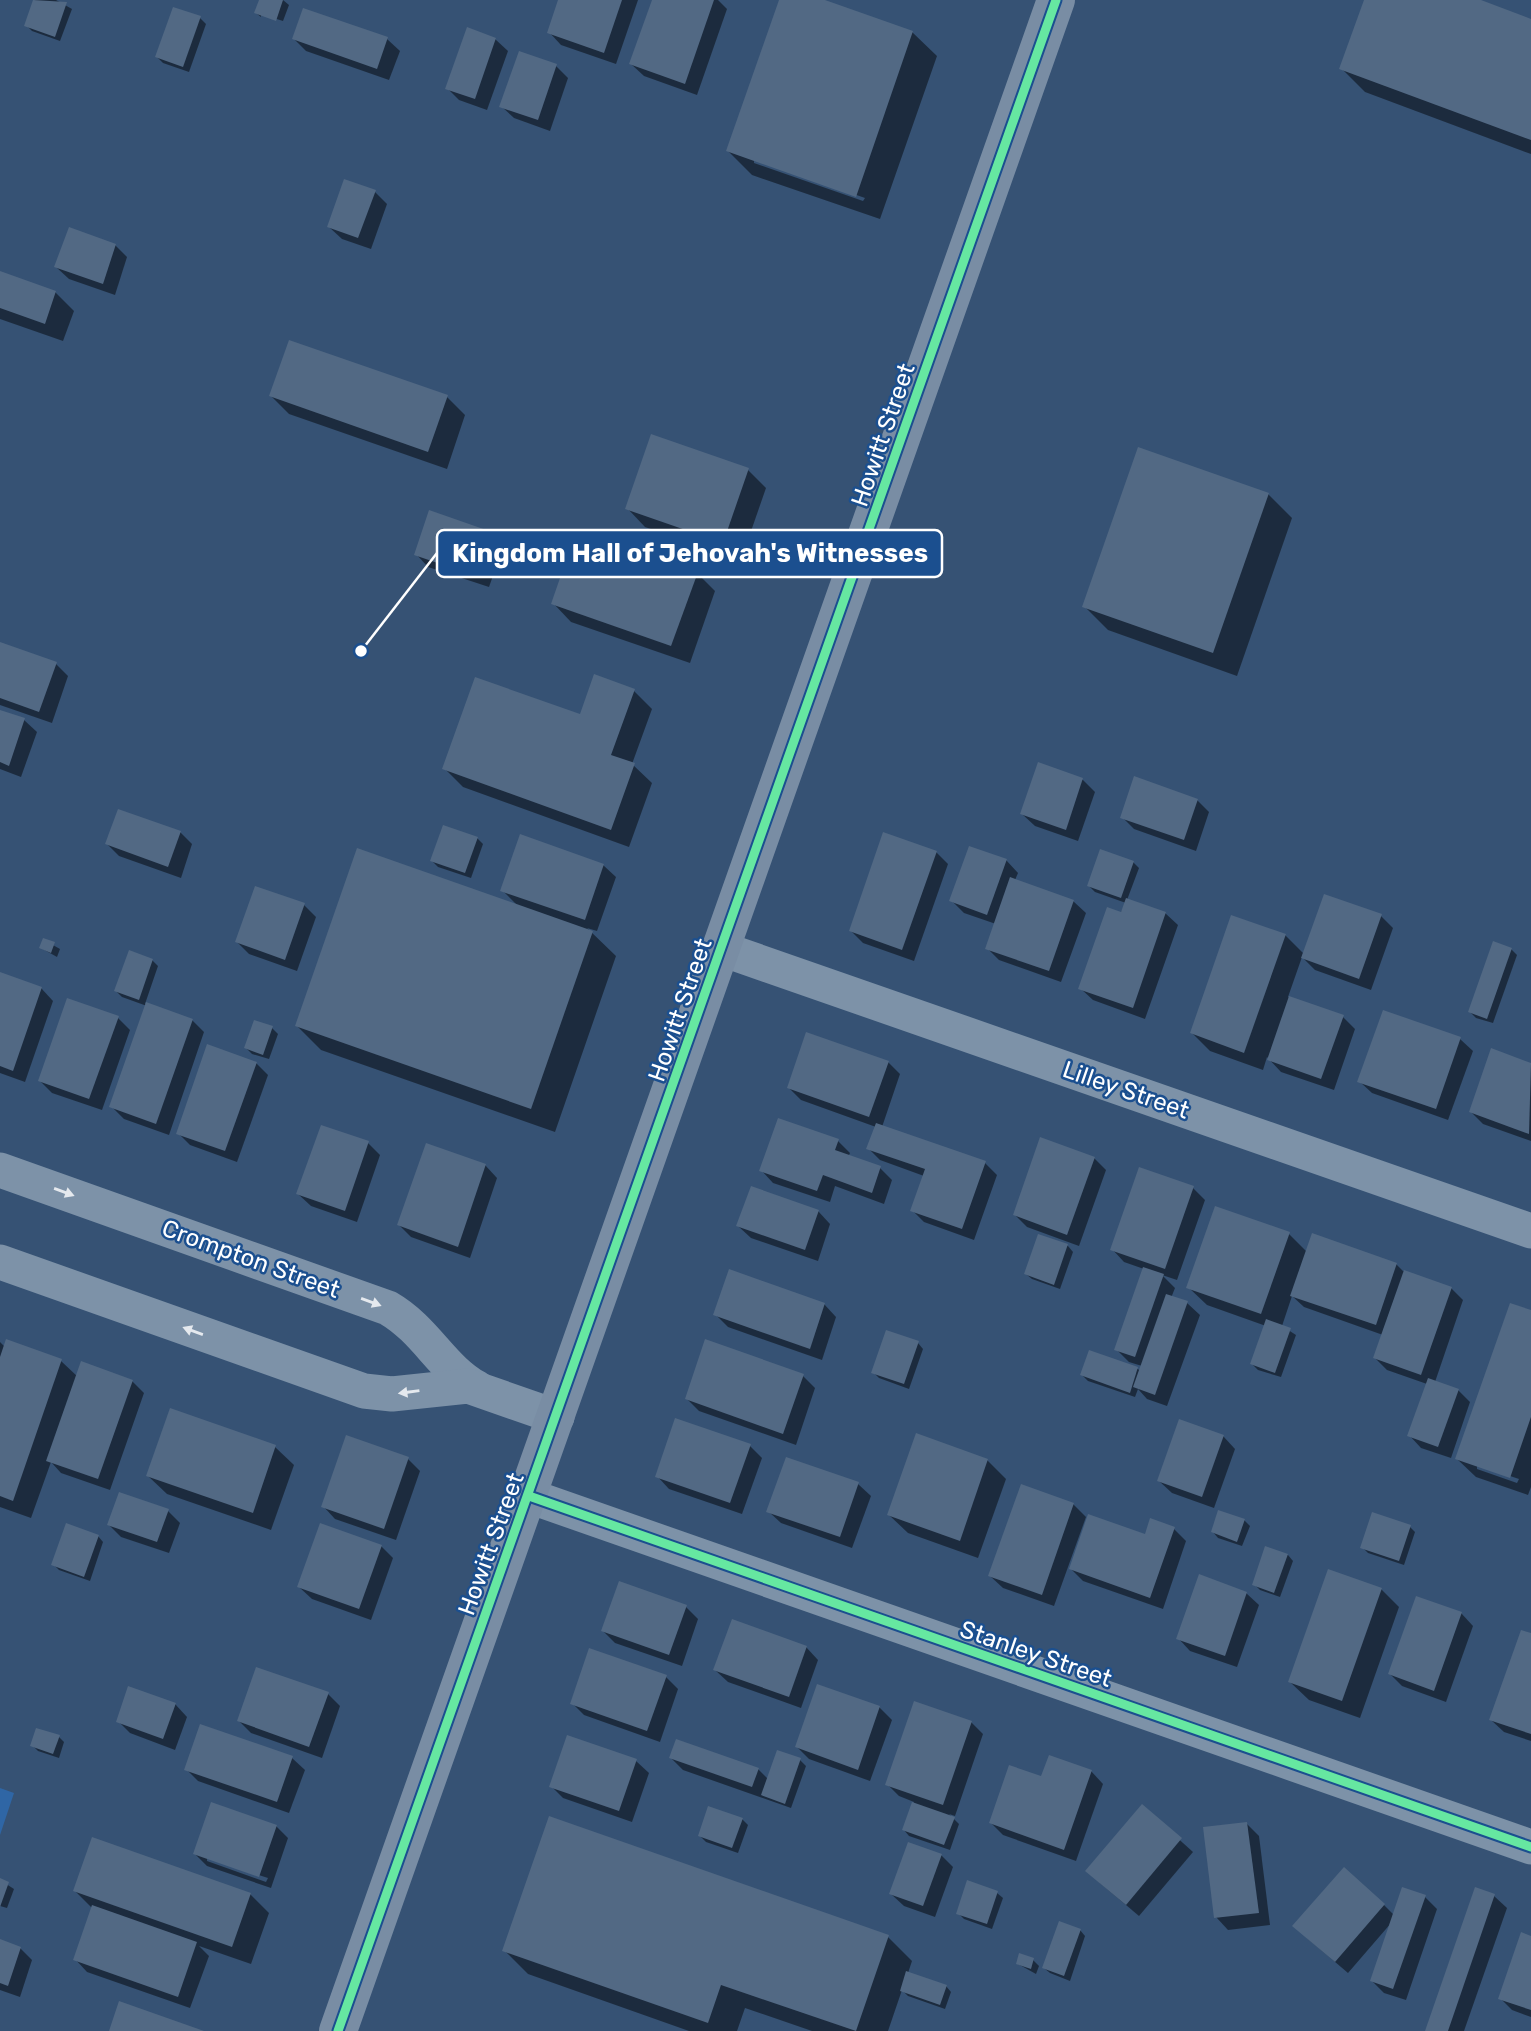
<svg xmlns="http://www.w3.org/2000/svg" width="1531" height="2031" viewBox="0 0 1531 2031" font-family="Rubik,sans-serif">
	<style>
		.green { fill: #2f66a5 }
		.shadow { fill: #0007; fill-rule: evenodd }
		.building { fill: #526984 }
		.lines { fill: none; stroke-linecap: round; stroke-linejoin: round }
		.street { stroke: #7d92a8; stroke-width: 35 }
		.secondary { stroke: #798da4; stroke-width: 38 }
		.cycleway-casing { stroke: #1b4f8f; stroke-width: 13 }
		.cycleway { stroke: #66e7a1; stroke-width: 9 }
		.oneway { fill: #e5e9ee }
		.labels { text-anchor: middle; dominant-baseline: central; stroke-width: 5; stroke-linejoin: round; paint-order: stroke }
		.street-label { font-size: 24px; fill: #fff; stroke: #1b4f8f }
		.leader { fill: none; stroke: #fff; stroke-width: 2.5 }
		.callout-dot { fill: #fff; stroke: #1b4f8f; stroke-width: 2.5 }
		.callout { fill: #1b4f8f; stroke: #fff; stroke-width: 2.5 }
		.callout-label { font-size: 26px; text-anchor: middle; font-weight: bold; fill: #fff }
	</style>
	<rect width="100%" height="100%" fill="#365274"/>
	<polygon class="green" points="0,1788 14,1793 0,1835"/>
	<g class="shadow">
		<polygon points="35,0 56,0 72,9 60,41 32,31 26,25"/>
		<polygon points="261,0 283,0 289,5 283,21 261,14 261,17 256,13"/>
		<polygon points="560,0 638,0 616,64 561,45 549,32"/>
		<polygon points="654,0 718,0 727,9 697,95 644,76 631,64"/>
		<path d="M 781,0 L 820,0 L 912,32 L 937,56 L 880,219 L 752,175 L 728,151 ZM 754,159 L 865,198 L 863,201 L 754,163 Z"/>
		<polygon points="1366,0 1476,0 1531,20 1531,154 1365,92 1341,68"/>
		<polygon points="304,10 387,39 400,51 389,80 306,51 294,39"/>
		<polygon points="200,18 206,24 189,72 163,63 157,57"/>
		<polygon points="495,39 508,51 487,110 459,100 447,88"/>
		<polygon points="556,66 568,78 550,131 514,118 501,106"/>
		<polygon points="375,192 387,204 371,249 342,239 329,227"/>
		<polygon points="115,245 127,257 115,295 69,279 56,267"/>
		<polygon points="0,273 55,292 74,311 63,341 0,319"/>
		<polygon points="271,396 447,397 465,415 447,469 289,414"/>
		<polygon points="748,470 766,488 741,560 645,527 627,508"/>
		<polygon points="1268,494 1292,518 1237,676 1108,630 1084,606"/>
		<polygon points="491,533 504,545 489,587 428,567 416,554"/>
		<polygon points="697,573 715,591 690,663 571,622 553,603"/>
		<polygon points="0,644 56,664 68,676 52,723 0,705"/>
		<polygon points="634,691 652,709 632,764 652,783 629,847 463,787 444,768 581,716"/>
		<polygon points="0,711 24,720 37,732 21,777 0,769"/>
		<polygon points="1039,765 1083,780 1095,792 1078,841 1035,826 1022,814"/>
		<polygon points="1197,800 1209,812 1196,851 1134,829 1122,817"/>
		<polygon points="180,832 192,844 181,878 119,856 107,844"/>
		<polygon points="477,838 483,844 471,878 438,867 432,861"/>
		<polygon points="936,852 948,864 914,961 863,943 851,931"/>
		<polygon points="1006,860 1018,873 1015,880 1073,901 1086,913 1061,982 999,960 987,948 996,924 964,913 952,901"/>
		<polygon points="1133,862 1139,868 1127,900 1165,913 1178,925 1145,1019 1093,1000 1080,988 1126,903 1095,892 1089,886"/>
		<polygon points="603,865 616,877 597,931 587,928 616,956 555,1132 321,1050 297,1026 519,907 502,890"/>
		<polygon points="304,905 316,917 297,971 249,954 237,942"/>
		<polygon points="1381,916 1393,928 1371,990 1315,970 1302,957 1288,997 1343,1017 1355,1029 1334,1090 1281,1072 1267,1057 1263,1070 1210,1051 1192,1033 1285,935 1304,954"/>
		<polygon points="44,940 60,949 57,957 41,948"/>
		<polygon points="1511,949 1517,955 1493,1023 1476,1018 1470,1012"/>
		<polygon points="152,960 158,966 145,1004 192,1020 204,1032 169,1135 124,1119 111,1106 147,1006 122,997 116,991"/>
		<polygon points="0,974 41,988 53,1001 25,1082 0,1073"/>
		<polygon points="118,1018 130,1030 102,1110 52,1093 40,1081"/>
		<polygon points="272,1028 278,1034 269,1059 252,1054 246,1048"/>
		<polygon points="1460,1039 1473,1051 1448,1120 1372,1093 1359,1081"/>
		<polygon points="1492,1051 1531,1065 1531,1141 1483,1124 1471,1112"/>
		<polygon points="888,1062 900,1074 882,1127 985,1163 997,1175 974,1240 924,1222 912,1210 924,1176 880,1160 868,1148 876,1127 801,1100 789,1088"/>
		<polygon points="256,1063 268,1075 237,1162 190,1145 178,1133"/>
		<polygon points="838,1141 850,1153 848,1157 880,1168 892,1180 884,1204 835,1186 830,1202 773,1183 761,1170"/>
		<polygon points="368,1143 380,1155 357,1222 311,1206 298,1194"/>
		<polygon points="1094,1158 1106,1170 1079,1246 1027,1227 1015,1215"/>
		<polygon points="485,1165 497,1178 470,1258 411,1237 399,1225"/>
		<polygon points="1193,1188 1205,1200 1177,1280 1162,1275 1175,1288 1171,1298 1187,1303 1200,1315 1167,1406 1147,1399 1138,1389 1135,1397 1088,1381 1082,1375 1138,1369 1141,1372 1142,1366 1129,1362 1116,1349 1144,1269 1124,1262 1112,1249"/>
		<polygon points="818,1211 830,1224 818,1261 751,1238 738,1226"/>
		<polygon points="1289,1234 1307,1252 1396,1264 1403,1271 1451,1288 1463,1300 1435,1382 1458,1390 1470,1402 1451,1458 1421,1448 1409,1435 1427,1384 1387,1370 1375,1358 1383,1335 1304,1307 1292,1296 1282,1326 1296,1335 1281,1377 1258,1370 1252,1364 1266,1326 1207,1305 1188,1287"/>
		<polygon points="1040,1237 1068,1246 1073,1252 1060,1289 1032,1279 1026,1274"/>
		<polygon points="824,1304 836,1317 822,1360 728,1327 715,1314"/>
		<path d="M 1531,1312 L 1531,1487 L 1528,1495 L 1476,1477 L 1457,1459 ZM 1477,1465 L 1519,1479 L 1517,1483 L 1477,1469 Z"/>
		<polygon points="0,1342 5,1347 61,1361 78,1377 132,1381 144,1393 110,1490 61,1473 51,1462 31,1518 0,1507"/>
		<polygon points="918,1343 923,1349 909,1389 879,1378 873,1372"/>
		<polygon points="803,1376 815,1388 796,1445 699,1411 687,1399"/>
		<polygon points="1223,1436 1235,1449 1214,1508 1172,1493 1159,1481"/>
		<polygon points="750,1446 762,1458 742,1514 669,1489 657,1476"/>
		<polygon points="275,1447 294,1465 271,1530 167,1494 148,1476"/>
		<polygon points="408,1459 420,1471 396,1540 335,1519 323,1506"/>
		<polygon points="787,1459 858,1484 871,1496 852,1548 781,1523 768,1511"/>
		<polygon points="987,1460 1006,1479 978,1558 908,1533 889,1515"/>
		<polygon points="1073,1504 1086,1517 1054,1606 1003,1588 990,1576"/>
		<polygon points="168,1511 180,1523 169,1553 121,1537 109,1525"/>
		<polygon points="1244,1520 1250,1526 1242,1546 1218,1538 1213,1532"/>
		<polygon points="1410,1527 1415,1532 1404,1565 1368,1553 1362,1547"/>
		<polygon points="1174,1529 1186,1541 1163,1609 1083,1581 1071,1569 1146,1536"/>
		<polygon points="98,1536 103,1542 90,1581 59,1570 53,1564"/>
		<polygon points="381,1546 393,1558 371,1620 312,1599 299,1587"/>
		<polygon points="1266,1548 1288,1555 1293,1561 1280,1597 1260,1590 1254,1584"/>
		<polygon points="1381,1589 1399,1607 1360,1718 1309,1700 1290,1682"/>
		<polygon points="1246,1593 1259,1605 1237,1667 1190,1651 1178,1638"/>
		<polygon points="686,1607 698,1619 682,1666 615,1643 603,1631"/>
		<polygon points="1461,1613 1473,1626 1446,1702 1402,1686 1390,1674"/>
		<polygon points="1531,1635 1531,1741 1504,1732 1491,1720"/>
		<polygon points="806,1647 818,1660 801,1708 728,1682 715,1670"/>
		<polygon points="666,1677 678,1689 660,1742 584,1715 572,1703"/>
		<polygon points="328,1694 340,1706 322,1758 251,1733 239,1721"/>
		<polygon points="175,1704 187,1717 175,1750 130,1733 118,1721"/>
		<polygon points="879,1707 892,1720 870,1781 809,1759 797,1747"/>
		<polygon points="971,1722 983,1734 955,1816 949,1814 959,1824 950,1850 909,1836 904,1830 914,1802 899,1796 887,1784"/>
		<polygon points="59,1737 64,1742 59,1758 38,1751 32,1745"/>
		<polygon points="568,1737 636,1761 649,1773 632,1822 563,1798 551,1786"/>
		<polygon points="292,1758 305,1770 289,1813 198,1781 186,1769"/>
		<polygon points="671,1758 758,1769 769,1780 800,1760 806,1766 791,1808 683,1770"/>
		<polygon points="1091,1771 1103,1784 1076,1861 1003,1835 991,1823 1042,1778"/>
		<polygon points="1142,1806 1193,1852 1139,1916 1100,1883"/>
		<polygon points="742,1819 748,1825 738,1853 706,1842 700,1836"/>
		<polygon points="1247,1824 1259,1836 1270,1925 1228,1930 1216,1917"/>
		<path d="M 276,1826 L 288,1838 L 271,1888 L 207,1866 L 195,1854 ZM 207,1858 L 268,1878 L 266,1882 L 207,1861 Z"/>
		<polygon points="941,1855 953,1867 935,1917 904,1906 891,1894"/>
		<polygon points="0,1880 14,1889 7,1908 0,1906"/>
		<polygon points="75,1891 250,1894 269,1913 251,1964 199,1946 209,1956 190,2008 87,1972 75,1959 92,1908"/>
		<polygon points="997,1893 1003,1898 992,1929 964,1919 958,1913"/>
		<polygon points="1494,1896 1507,1908 1464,2031 1428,2031"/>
		<polygon points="1425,1897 1437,1909 1406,2000 1384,1993 1372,1981 1392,1922 1348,1973 1307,1938 1384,1905 1394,1915"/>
		<polygon points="1080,1930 1085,1936 1070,1981 1050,1973 1044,1968"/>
		<polygon points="888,1937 912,1961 908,1973 946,1986 951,1992 945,2009 908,1996 902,1990 888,2031 812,2031 745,2008 737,2031 689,2031 528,1974 504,1950"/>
		<polygon points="1531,1937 1531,2017 1512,2010 1500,1998"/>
		<polygon points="0,1941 20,1948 32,1960 20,1997 0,1990"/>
		<polygon points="1033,1960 1039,1966 1036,1974 1018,1964"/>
	</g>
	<g class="building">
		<polygon points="33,0 67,2 55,37 24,26"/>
		<polygon points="259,0 283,0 276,21 254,13"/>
		<polygon points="558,0 622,0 604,53 547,33"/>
		<polygon points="652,0 714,0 685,84 629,64"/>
		<polygon points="779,0 825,0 913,31 856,197 726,151"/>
		<polygon points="1364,0 1481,0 1531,19 1531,140 1339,69"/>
		<polygon points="173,7 201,16 183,67 155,57"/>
		<polygon points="303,8 388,37 377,69 292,39"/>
		<polygon points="467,27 496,38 475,99 445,89"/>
		<polygon points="519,51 557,64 538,120 499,107"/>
		<polygon points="344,179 376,190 358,238 327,227"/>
		<polygon points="69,227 116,244 103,284 54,267"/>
		<polygon points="0,271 56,291 45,324 0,308"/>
		<polygon points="289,340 448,395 428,452 269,396"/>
		<polygon points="651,434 749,468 723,543 625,509"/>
		<polygon points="1138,447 1269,493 1213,653 1082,607"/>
		<polygon points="429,510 492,532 476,576 414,555"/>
		<polygon points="577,529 698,572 671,646 551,604"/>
		<polygon points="0,642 57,662 39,712 0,698"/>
		<polygon points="594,674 635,689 611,755 635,763 611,830 442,769 475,677 580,714"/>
		<polygon points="0,710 25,718 9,766 0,762"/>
		<polygon points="1038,762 1083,778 1066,830 1020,814"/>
		<polygon points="1134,776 1198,799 1184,840 1120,818"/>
		<polygon points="118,809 181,831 168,867 105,844"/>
		<polygon points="443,825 478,837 465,873 430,861"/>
		<polygon points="883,832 937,851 902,950 849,931"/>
		<polygon points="520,834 604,864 585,920 500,891"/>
		<polygon points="969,846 1007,859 987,915 949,901"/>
		<polygon points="357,848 593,931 531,1109 295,1026"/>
		<polygon points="1100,849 1134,861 1121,898 1087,886"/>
		<polygon points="1010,877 1074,900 1049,971 985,949"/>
		<polygon points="255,886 305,903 285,960 235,942"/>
		<polygon points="1324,894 1382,914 1359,979 1301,958"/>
		<polygon points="1126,898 1166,912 1133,1008 1078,989 1107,907 1121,912"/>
		<polygon points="1231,915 1286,934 1244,1053 1190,1033"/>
		<polygon points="43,938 55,942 51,953 39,948"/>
		<polygon points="1493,941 1512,948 1487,1019 1468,1012"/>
		<polygon points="129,950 153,959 139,1000 114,991"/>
		<polygon points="0,972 42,987 13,1071 0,1066"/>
		<polygon points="1289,996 1344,1015 1321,1079 1267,1060"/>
		<polygon points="67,998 119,1016 89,1099 38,1081"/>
		<polygon points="146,1002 193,1019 156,1124 109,1107"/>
		<polygon points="1383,1010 1461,1037 1436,1109 1357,1082"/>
		<polygon points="254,1020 273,1026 263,1055 244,1048"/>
		<polygon points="806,1032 889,1061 869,1117 787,1088"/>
		<polygon points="207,1044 257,1062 225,1151 176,1134"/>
		<polygon points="1491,1048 1531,1063 1529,1134 1469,1112"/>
		<polygon points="778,1118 839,1139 835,1150 881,1166 872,1193 823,1175 817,1191 759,1171"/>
		<polygon points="876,1123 986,1161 962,1229 910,1211 925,1169 866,1149"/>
		<polygon points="321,1125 369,1141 345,1211 296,1194"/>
		<polygon points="1040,1137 1095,1157 1067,1235 1013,1215"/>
		<polygon points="426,1143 486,1164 458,1247 397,1225"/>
		<polygon points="1139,1167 1194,1186 1165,1269 1110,1250"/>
		<polygon points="751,1186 819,1210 805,1250 736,1226"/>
		<polygon points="1215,1206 1290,1232 1261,1314 1186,1288"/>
		<polygon points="1312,1233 1397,1263 1376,1325 1290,1296"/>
		<polygon points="1038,1234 1068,1244 1054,1285 1024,1274"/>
		<polygon points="1143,1267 1164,1274 1135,1357 1114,1350"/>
		<polygon points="729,1269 825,1303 810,1349 713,1315"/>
		<polygon points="1404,1270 1452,1287 1421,1375 1373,1358"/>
		<polygon points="1166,1294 1188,1301 1155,1395 1133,1387"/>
		<polygon points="1510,1303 1531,1310 1531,1417 1510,1478 1455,1459"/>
		<polygon points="1266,1319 1291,1328 1275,1373 1250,1364"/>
		<polygon points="886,1330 919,1341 904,1384 871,1373"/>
		<polygon points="6,1339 62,1359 13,1501 0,1496 0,1357"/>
		<polygon points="705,1339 804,1374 783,1434 685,1399"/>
		<polygon points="1089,1350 1138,1367 1130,1393 1080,1375"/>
		<polygon points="81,1361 133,1380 98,1479 46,1461"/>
		<polygon points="1428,1378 1459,1389 1438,1447 1407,1436"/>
		<polygon points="170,1408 276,1445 253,1513 146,1476"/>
		<polygon points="675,1418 751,1444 730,1503 655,1477"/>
		<polygon points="1179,1419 1224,1435 1202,1497 1157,1481"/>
		<polygon points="916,1433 988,1459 960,1541 887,1515"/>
		<polygon points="346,1435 409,1457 384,1529 321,1507"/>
		<polygon points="786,1457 859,1482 840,1537 766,1512"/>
		<polygon points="1021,1484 1074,1503 1042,1595 988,1576"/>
		<polygon points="119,1492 169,1509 157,1542 107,1525"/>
		<polygon points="1218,1510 1245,1519 1237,1542 1211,1532"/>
		<polygon points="1372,1512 1411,1525 1399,1561 1360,1548"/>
		<polygon points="1088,1514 1145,1534 1150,1518 1175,1527 1150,1598 1069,1569"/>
		<polygon points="66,1523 99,1535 84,1577 51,1565"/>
		<polygon points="320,1523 382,1545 359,1609 297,1587"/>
		<polygon points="1265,1546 1288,1554 1274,1593 1252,1585"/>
		<polygon points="1328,1569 1382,1588 1342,1701 1288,1682"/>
		<polygon points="1199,1574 1247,1592 1225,1656 1176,1639"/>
		<polygon points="619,1581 687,1605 669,1655 601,1631"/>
		<polygon points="1416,1596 1462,1612 1434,1691 1388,1674"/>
		<polygon points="732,1619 807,1646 789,1697 713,1670"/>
		<polygon points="1521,1630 1531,1633 1531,1734 1489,1720"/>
		<polygon points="589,1648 667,1675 647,1731 570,1704"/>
		<polygon points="256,1667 329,1692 309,1747 237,1721"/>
		<polygon points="817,1684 880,1706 858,1770 795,1747"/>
		<polygon points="128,1686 176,1703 163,1739 116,1722"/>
		<polygon points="914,1701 972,1721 943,1805 885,1785"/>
		<polygon points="200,1724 293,1756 277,1802 184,1770"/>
		<polygon points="36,1728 60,1735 53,1754 30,1746"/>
		<polygon points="567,1735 637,1759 619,1811 549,1787"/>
		<polygon points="676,1739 759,1768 752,1787 669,1758"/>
		<polygon points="777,1750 801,1758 785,1804 761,1795"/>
		<polygon points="1049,1755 1092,1770 1064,1850 989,1823 1009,1765 1041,1776"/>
		<polygon points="211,1802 277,1825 259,1877 193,1854"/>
		<polygon points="912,1802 955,1817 944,1845 902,1830"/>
		<polygon points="1142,1804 1182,1838 1126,1905 1085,1871"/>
		<polygon points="708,1806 743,1818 732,1848 698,1836"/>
		<polygon points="549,1816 889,1935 856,2031 721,1985 708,2023 502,1951"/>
		<polygon points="1247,1822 1259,1913 1214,1918 1203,1827"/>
		<polygon points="92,1837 251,1893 232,1947 73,1891"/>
		<polygon points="908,1842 942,1854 923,1906 889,1894"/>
		<polygon points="1344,1867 1385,1904 1335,1962 1292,1926"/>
		<polygon points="0,1878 9,1882 0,1907"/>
		<polygon points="967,1880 998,1891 987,1924 956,1914"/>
		<polygon points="1402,1887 1426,1895 1393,1989 1370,1981"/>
		<polygon points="1475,1887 1495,1894 1448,2031 1425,2031"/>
		<polygon points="92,1905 197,1942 178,1997 73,1960"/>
		<polygon points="1059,1921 1081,1929 1064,1976 1042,1968"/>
		<polygon points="1521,1932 1531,1936 1531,2010 1498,1999"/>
		<polygon points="0,1939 21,1947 8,1986 0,1983"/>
		<polygon points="1019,1953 1034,1958 1031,1969 1016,1964"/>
		<polygon points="906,1971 947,1985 940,2005 900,1991"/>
		<polygon points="119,2001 204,2031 109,2031"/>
	</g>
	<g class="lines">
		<g class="street">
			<polyline points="722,949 1531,1231"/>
			<path d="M 0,1170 L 388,1308 C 426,1330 442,1369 477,1388"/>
			<polyline points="0,1262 364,1391 392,1394 468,1386 557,1417"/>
			<polyline points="529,1496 1531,1847"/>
		</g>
		<polyline class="secondary" points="338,2031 1056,0"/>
		<g class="cycleway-casing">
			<g id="cycleway">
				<polyline points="529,1496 1531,1847"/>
				<polyline points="338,2031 1056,0"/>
			</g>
		</g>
		<use href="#cycleway" class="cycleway"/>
	</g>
	<defs><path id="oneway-solid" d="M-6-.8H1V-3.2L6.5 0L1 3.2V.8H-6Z" transform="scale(1.75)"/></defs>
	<g class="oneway">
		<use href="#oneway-solid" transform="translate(64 1192) rotate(20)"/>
		<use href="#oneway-solid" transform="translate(371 1302) rotate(20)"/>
		<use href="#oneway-solid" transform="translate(193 1331) rotate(-160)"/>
		<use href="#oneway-solid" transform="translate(409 1392) rotate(172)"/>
	</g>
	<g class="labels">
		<g class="street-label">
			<text transform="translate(883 435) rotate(-71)">Howitt Street</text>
			<text transform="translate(680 1010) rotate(-71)">Howitt Street</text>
			<text transform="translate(1126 1090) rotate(19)">Lilley Street</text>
			<text transform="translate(251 1259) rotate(20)">Crompton Street</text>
			<text transform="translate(491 1544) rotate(-70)">Howitt Street</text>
			<text transform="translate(1036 1654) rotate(19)">Stanley Street</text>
		</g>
	</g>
	<path class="leader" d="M361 651L437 553"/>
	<circle class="callout-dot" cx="361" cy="651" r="7"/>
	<rect class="callout" x="437" y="530" width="505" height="47" rx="7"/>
	<g class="callout-label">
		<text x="690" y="562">Kingdom Hall of Jehovah's Witnesses</text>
	</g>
</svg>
